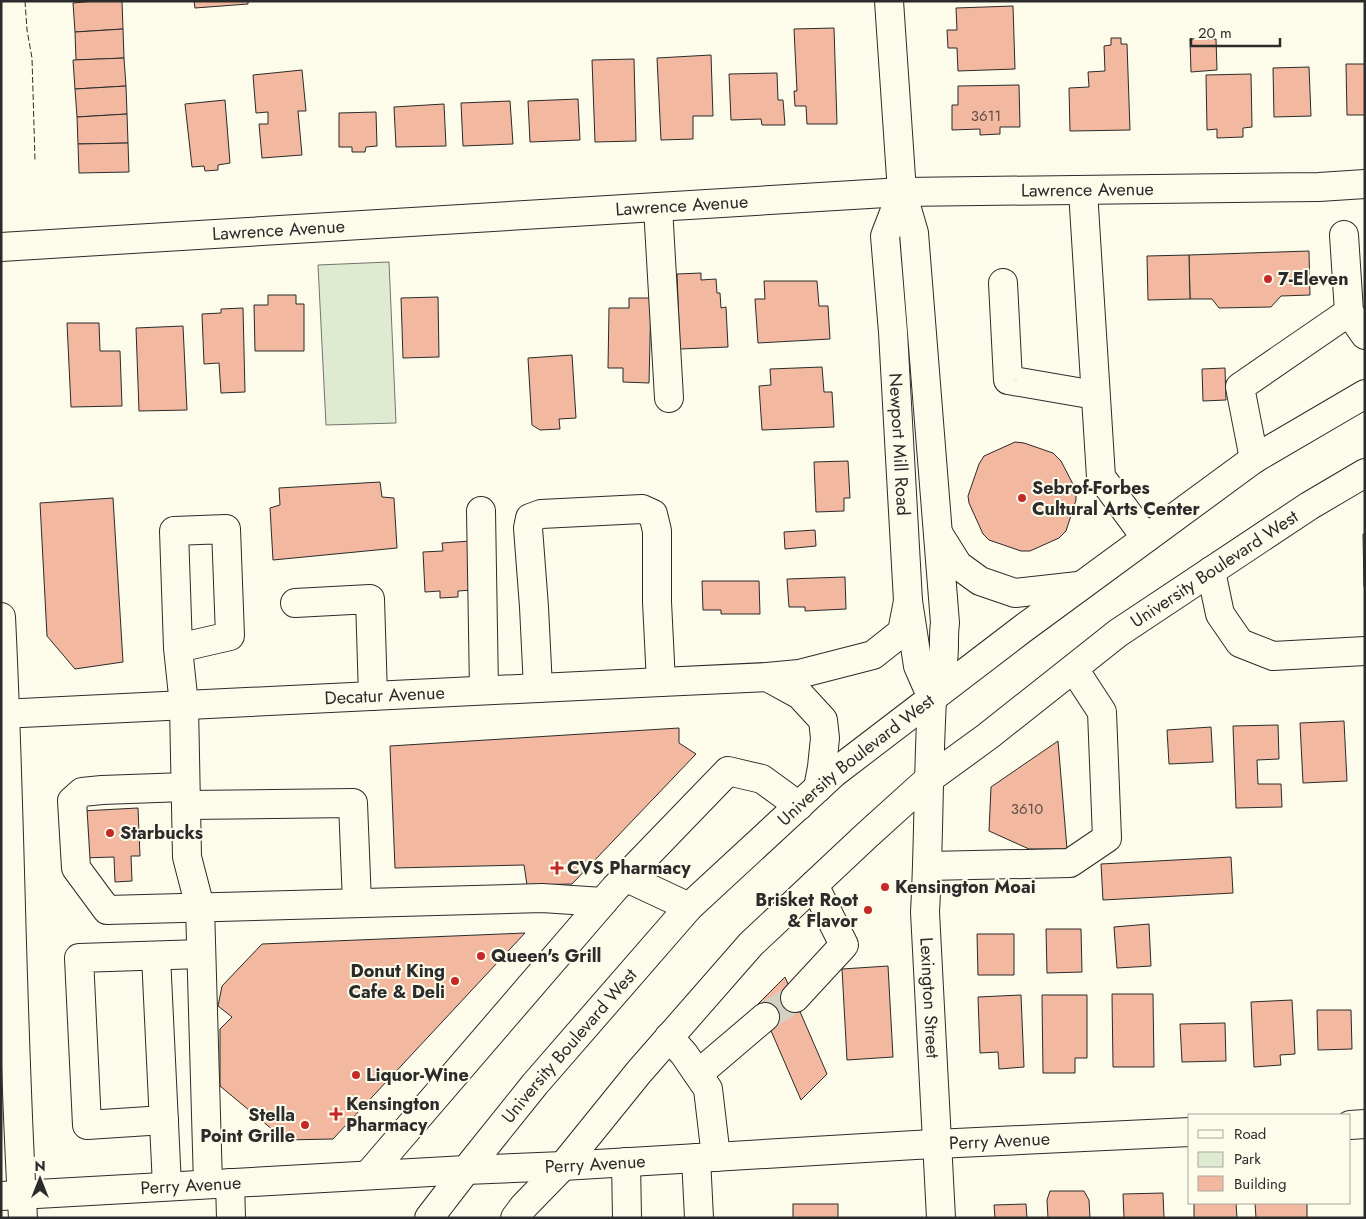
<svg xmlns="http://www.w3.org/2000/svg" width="1366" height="1219" viewBox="0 0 1366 1219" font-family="Jost,sans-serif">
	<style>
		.green { fill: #deebd1; stroke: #74746e }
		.building { fill: #f2b8a0; stroke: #2b2b2b }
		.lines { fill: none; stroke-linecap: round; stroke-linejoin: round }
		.minor-tunnel { stroke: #d3d1c4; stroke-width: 28; stroke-dasharray: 28 14; stroke-linecap: butt }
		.minor-casing { stroke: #2b2b2b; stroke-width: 30 }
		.major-casing { stroke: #2b2b2b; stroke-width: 30 }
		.minor { stroke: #fdfbea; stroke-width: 28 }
		.major { stroke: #fdfbea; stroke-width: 28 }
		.fence { stroke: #2b2b2b; stroke-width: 1; stroke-dasharray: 6 2.5; stroke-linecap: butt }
		.poi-dot { fill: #c62828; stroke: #fdfbea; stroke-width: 2 }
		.labels { text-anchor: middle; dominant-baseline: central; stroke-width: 4; stroke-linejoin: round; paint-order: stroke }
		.number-label { font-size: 15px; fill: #5d4e48 }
		.street-label { font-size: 18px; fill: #2b2b2b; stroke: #fdfbea }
		.poi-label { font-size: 18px; font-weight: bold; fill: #2b2b2b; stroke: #fdfbea; text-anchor: start }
	</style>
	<rect width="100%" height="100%" fill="#fdfbea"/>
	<polygon class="green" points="389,262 396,423 326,425 318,265"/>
	<g class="building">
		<polygon points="94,1 122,1 123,29 75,32 73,3"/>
		<polygon points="194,1 248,1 248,4 195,8"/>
		<polygon points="1013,6 1015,69 958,71 957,48 948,48 947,30 957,30 956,8"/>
		<polygon points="834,28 837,124 807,124 806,106 795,106 794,91 797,91 794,29"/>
		<polygon points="123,29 124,58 76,60 75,32"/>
		<polygon points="1111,38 1121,38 1121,44 1127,44 1130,130 1070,131 1069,88 1089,87 1088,72 1105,71 1104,46 1111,45"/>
		<polygon points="1190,39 1216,39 1217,70 1191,72"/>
		<polygon points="711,55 713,116 693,116 693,139 661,140 657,58"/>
		<polygon points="124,58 126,86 75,89 73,60"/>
		<polygon points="634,59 636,141 595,142 592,60"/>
		<polygon points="1346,64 1365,64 1365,115 1347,115"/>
		<polygon points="1309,67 1311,116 1274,117 1273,68"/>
		<polygon points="302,70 306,111 298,111 302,155 262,158 259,124 268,124 268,112 256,113 253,75"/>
		<polygon points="777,73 778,100 783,100 785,125 762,125 761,119 731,120 729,74"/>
		<polygon points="1251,74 1252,127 1243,128 1243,137 1217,138 1217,129 1207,130 1206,75"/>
		<polygon points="1019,85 1020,127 1000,127 1000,134 980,135 980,129 952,130 952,105 958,105 958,86"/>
		<polygon points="126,86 127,114 77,117 75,89"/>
		<polygon points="578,99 580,140 530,142 528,101"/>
		<polygon points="225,100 230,163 218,165 218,170 205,171 204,166 192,167 185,104"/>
		<polygon points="510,101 513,144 463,146 461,103"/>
		<polygon points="444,104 446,146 396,147 394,107"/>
		<polygon points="376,112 377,146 366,147 365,152 352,152 352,147 339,147 339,113"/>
		<polygon points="127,114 128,143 78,144 77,117"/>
		<polygon points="128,143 129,172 79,173 78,144"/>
		<polygon points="1309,251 1310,295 1281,296 1271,307 1219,308 1212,299 1190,299 1189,255"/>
		<polygon points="1189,255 1190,299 1148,300 1147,256"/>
		<polygon points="701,273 701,280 716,279 717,293 720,293 721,308 726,307 728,347 680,349 677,274"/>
		<polygon points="764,281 817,281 819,306 828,306 830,339 758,343 755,299 765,299"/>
		<polygon points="268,295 296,295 296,304 304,304 304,351 255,351 254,305 268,305"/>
		<polygon points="438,297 439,357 403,358 401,298"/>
		<polygon points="629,298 651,298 649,383 623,382 623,368 608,368 609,308 629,308"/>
		<polygon points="243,308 245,392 221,393 219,363 204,364 202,314 221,313 221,309"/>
		<polygon points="67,323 99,323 100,351 120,351 122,406 71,407"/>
		<polygon points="183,326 187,410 139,411 136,328"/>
		<polygon points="572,355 576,418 559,419 560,429 540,430 532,425 528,358"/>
		<polygon points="822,367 824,392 832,392 834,427 762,430 759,386 771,385 770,369"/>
		<polygon points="1225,368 1226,400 1203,401 1202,369"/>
		<polygon points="1015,442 1024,443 1053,453 1061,461 1076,490 1076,500 1066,531 1059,538 1030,551 1021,551 989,540 983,534 969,503 968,496 979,464 984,456"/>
		<polygon points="848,461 850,498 844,498 844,511 816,512 814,462"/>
		<polygon points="380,482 382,497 394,498 397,548 273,560 270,508 280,505 279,488"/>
		<polygon points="113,498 123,662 75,669 47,636 40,503"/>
		<polygon points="815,530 816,546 785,549 784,532"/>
		<polygon points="1363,534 1365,534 1365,587 1364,587"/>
		<polygon points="471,541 473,590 458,591 458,597 440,598 440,591 425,592 423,552 443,551 442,543"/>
		<polygon points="845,577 846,609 805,611 805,607 789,607 787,579"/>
		<polygon points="702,581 759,581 760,614 721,614 721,610 703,610"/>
		<polygon points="1344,721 1347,781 1303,783 1300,723"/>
		<polygon points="1278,725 1279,759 1257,760 1258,784 1281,784 1282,807 1236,808 1233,726"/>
		<polygon points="1211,727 1213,762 1169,764 1167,730"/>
		<polygon points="679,728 679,743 696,754 572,884 527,885 524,865 395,868 390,746"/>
		<polygon points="1058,741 1067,849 1029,849 989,831 991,787"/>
		<polygon points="138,808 140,856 131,856 132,881 115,882 114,857 82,858 81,811"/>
		<polygon points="1231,857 1233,893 1103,900 1101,864"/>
		<polygon points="1149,924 1151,966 1117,968 1114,927"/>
		<polygon points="1046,929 1081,929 1082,972 1047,973"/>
		<polygon points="525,933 333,1139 285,1140 220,1086 220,1029 232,1017 218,1006 222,986 262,944"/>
		<polygon points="977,934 1014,934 1014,975 978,975"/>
		<polygon points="888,966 893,1057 847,1060 842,969"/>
		<polygon points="785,977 827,1074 801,1100 765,1017 757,1005"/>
		<polygon points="1112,994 1153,994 1154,1067 1113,1067"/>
		<polygon points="1021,995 1024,1067 999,1069 998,1052 980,1053 978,997"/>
		<polygon points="1042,995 1087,995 1087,1058 1075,1058 1075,1073 1043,1073"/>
		<polygon points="1292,1000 1295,1054 1280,1055 1281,1065 1254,1067 1251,1002"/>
		<polygon points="1317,1010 1351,1010 1352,1049 1318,1050"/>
		<polygon points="1225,1023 1226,1061 1182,1062 1180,1024"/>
		<polygon points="1050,1191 1084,1191 1089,1200 1090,1218 1048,1218 1047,1200"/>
		<polygon points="1163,1193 1164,1218 1124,1218 1123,1194"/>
		<polygon points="1194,1203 1236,1203 1237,1218 1194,1218"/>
		<polygon points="1255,1203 1307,1203 1307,1218 1256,1218"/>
		<rect x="793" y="1204" width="45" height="14"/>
		<polygon points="1026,1204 1027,1218 995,1218 994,1205"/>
	</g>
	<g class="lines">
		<polyline class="minor-tunnel" points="765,1017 795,998"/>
		<g class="minor-casing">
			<g id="minor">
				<path id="s1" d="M 889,1 L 902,192 L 914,233 L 945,623 C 943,636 945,648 943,661 C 941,675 933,687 932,701 C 928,771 929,842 925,912 L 941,1218"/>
				<polyline points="1083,191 1101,477 1146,538"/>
				<path id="s2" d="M 902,192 L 885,236 L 893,332 L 908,601 L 918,666 L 932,698"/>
				<polyline points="658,207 669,398"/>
				<polyline points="1344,235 1349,312 1365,335"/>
				<path id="s3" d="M 1,247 L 902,192 L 1319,187 L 1365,184"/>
				<polyline points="1003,283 1008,380 1095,395"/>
				<polyline points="1254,459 1240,387 1349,312"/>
				<polyline points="481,511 484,690"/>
				<polyline points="1211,571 1220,614 1240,643 1273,656 1365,651"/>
				<polyline points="295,603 370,599 373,696"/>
				<polyline points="178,648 230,636 226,529 174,531 178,648 184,705 187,857 200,907 208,1184"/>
				<polyline points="538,688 534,607 528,528 530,518 541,514 642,509 653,514 657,531 657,602 661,682"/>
				<path id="s4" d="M 1,714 L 661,682 L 767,677 L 799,674 L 873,655 L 902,632 L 908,601"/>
				<polyline points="185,787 102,790 82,792 72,801 76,868 107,910 542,898 603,902"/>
				<polyline points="186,805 353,803 357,903"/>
				<polyline points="928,866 1070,863 1107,838 1102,712 1074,669"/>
				<polyline points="625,877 689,907"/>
				<polyline points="156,956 167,1186"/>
				<polyline points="795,998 844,945 814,885"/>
				<polyline points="669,1037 684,1054 708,1089 716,1157"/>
				<polyline points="698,1074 765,1017"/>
				<polyline points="164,1120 87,1125 79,958 201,954"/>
				<polyline points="1350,1125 1365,1124"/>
				<polyline points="696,1158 699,1218"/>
				<polyline points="626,1162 627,1218"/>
				<polyline points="368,1175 615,888 728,771 762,779 799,806"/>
				<polyline points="230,1183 231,1218"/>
				<path id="s5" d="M 1,1196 L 466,1170 L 563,1166 L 915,1145 L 1190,1132"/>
			</g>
		</g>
		<g class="major-casing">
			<g id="major">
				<polyline points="938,533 958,565 980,581 1015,593 1078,586"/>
				<path d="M 1,617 C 11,817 11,1018 23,1218"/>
				<polyline points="767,677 800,695 823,720 825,738 822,767 818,788"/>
				<path id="s6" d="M 429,1218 L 466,1170 L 535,1084 L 689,907 L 834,773 L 1021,630 L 1254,459 L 1365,394"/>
				<path id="s7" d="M 515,1218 L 524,1206 L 563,1166 L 639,1072 L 751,944 L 866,836 L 929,779 L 988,736 L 1118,633 L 1309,506 L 1365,473"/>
			</g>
		</g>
		<use href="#minor" class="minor"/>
		<use href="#major" class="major"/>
		<polyline class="fence" points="25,1 27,30 32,58 35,160"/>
	</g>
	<g class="poi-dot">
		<circle cx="1268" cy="279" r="5"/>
		<circle cx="1022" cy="498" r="5"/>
		<circle cx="110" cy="833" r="5"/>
		<path d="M554.5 860.5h5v5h5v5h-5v5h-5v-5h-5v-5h5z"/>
		<circle cx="885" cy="887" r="5"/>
		<circle cx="868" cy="910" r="5"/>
		<circle cx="481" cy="956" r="5"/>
		<circle cx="455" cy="981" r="5"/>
		<circle cx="356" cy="1075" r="5"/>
		<path d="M333.5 1106.5h5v5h5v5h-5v5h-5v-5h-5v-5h5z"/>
		<circle cx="305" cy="1125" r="5"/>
	</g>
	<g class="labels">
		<g class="number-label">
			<text x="986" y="116">3611</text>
			<text x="1027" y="809">3610</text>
		</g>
		<g class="street-label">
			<text stroke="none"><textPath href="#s3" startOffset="1088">Lawrence Avenue</textPath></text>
			<text stroke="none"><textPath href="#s3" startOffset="682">Lawrence Avenue</textPath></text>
			<text stroke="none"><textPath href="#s3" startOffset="278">Lawrence Avenue</textPath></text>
			<text stroke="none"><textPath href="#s2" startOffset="256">Newport Mill Road</textPath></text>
			<text stroke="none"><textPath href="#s7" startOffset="959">University Boulevard West</textPath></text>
			<text stroke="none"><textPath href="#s4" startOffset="384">Decatur Avenue</textPath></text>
			<text stroke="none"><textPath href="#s6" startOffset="628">University Boulevard West</textPath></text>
			<text stroke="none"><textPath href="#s1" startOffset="1002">Lexington Street</textPath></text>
			<text stroke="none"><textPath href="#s6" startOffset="222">University Boulevard West</textPath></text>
			<text stroke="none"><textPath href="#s5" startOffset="1000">Perry Avenue</textPath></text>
			<text stroke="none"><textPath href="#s5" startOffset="595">Perry Avenue</textPath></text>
			<text stroke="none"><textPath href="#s5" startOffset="190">Perry Avenue</textPath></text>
		</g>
		<g class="poi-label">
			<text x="1278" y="279">7-Eleven</text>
			<text x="1032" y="488">Sebrof-Forbes<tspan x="1032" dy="21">Cultural Arts Center</tspan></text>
			<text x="120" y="833">Starbucks</text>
			<text x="567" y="868">CVS Pharmacy</text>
			<text x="895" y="887">Kensington Moai</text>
			<text x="858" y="900" text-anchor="end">Brisket Root<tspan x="858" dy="21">&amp; Flavor</tspan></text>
			<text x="491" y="956">Queen's Grill</text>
			<text x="445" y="971" text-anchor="end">Donut King<tspan x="445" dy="21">Cafe &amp; Deli</tspan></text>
			<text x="366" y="1075">Liquor-Wine</text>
			<text x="346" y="1104">Kensington<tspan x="346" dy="21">Pharmacy</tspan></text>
			<text x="295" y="1115" text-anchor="end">Stella<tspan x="295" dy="21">Point Grille</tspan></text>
		</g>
	</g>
	<rect width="1366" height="1219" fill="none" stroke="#2b2b2b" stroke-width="5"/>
	<rect x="1188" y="1114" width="162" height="90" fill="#fdfbea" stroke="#a9a89e"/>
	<rect x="1198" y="1130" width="25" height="8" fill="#fdfbea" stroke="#a9a89e"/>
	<text x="1234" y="1139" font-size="15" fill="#2b2b2b">Road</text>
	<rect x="1198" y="1152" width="25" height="15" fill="#deebd1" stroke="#a9a89e"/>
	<text x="1234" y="1164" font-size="15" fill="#2b2b2b">Park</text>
	<rect x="1198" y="1176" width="25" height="15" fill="#f2b8a0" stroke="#a9a89e"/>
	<text x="1234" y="1189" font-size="15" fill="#2b2b2b">Building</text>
	<g transform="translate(40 1179)" stroke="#fdfbea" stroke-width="4" paint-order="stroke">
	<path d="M0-4L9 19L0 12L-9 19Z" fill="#2b2b2b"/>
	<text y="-8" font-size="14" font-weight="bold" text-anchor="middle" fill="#2b2b2b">N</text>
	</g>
	<path d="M1191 38v8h89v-8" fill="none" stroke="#2b2b2b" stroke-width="2.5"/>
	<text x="1198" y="38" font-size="15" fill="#2b2b2b" stroke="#fdfbea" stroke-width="4" paint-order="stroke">20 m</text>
</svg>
